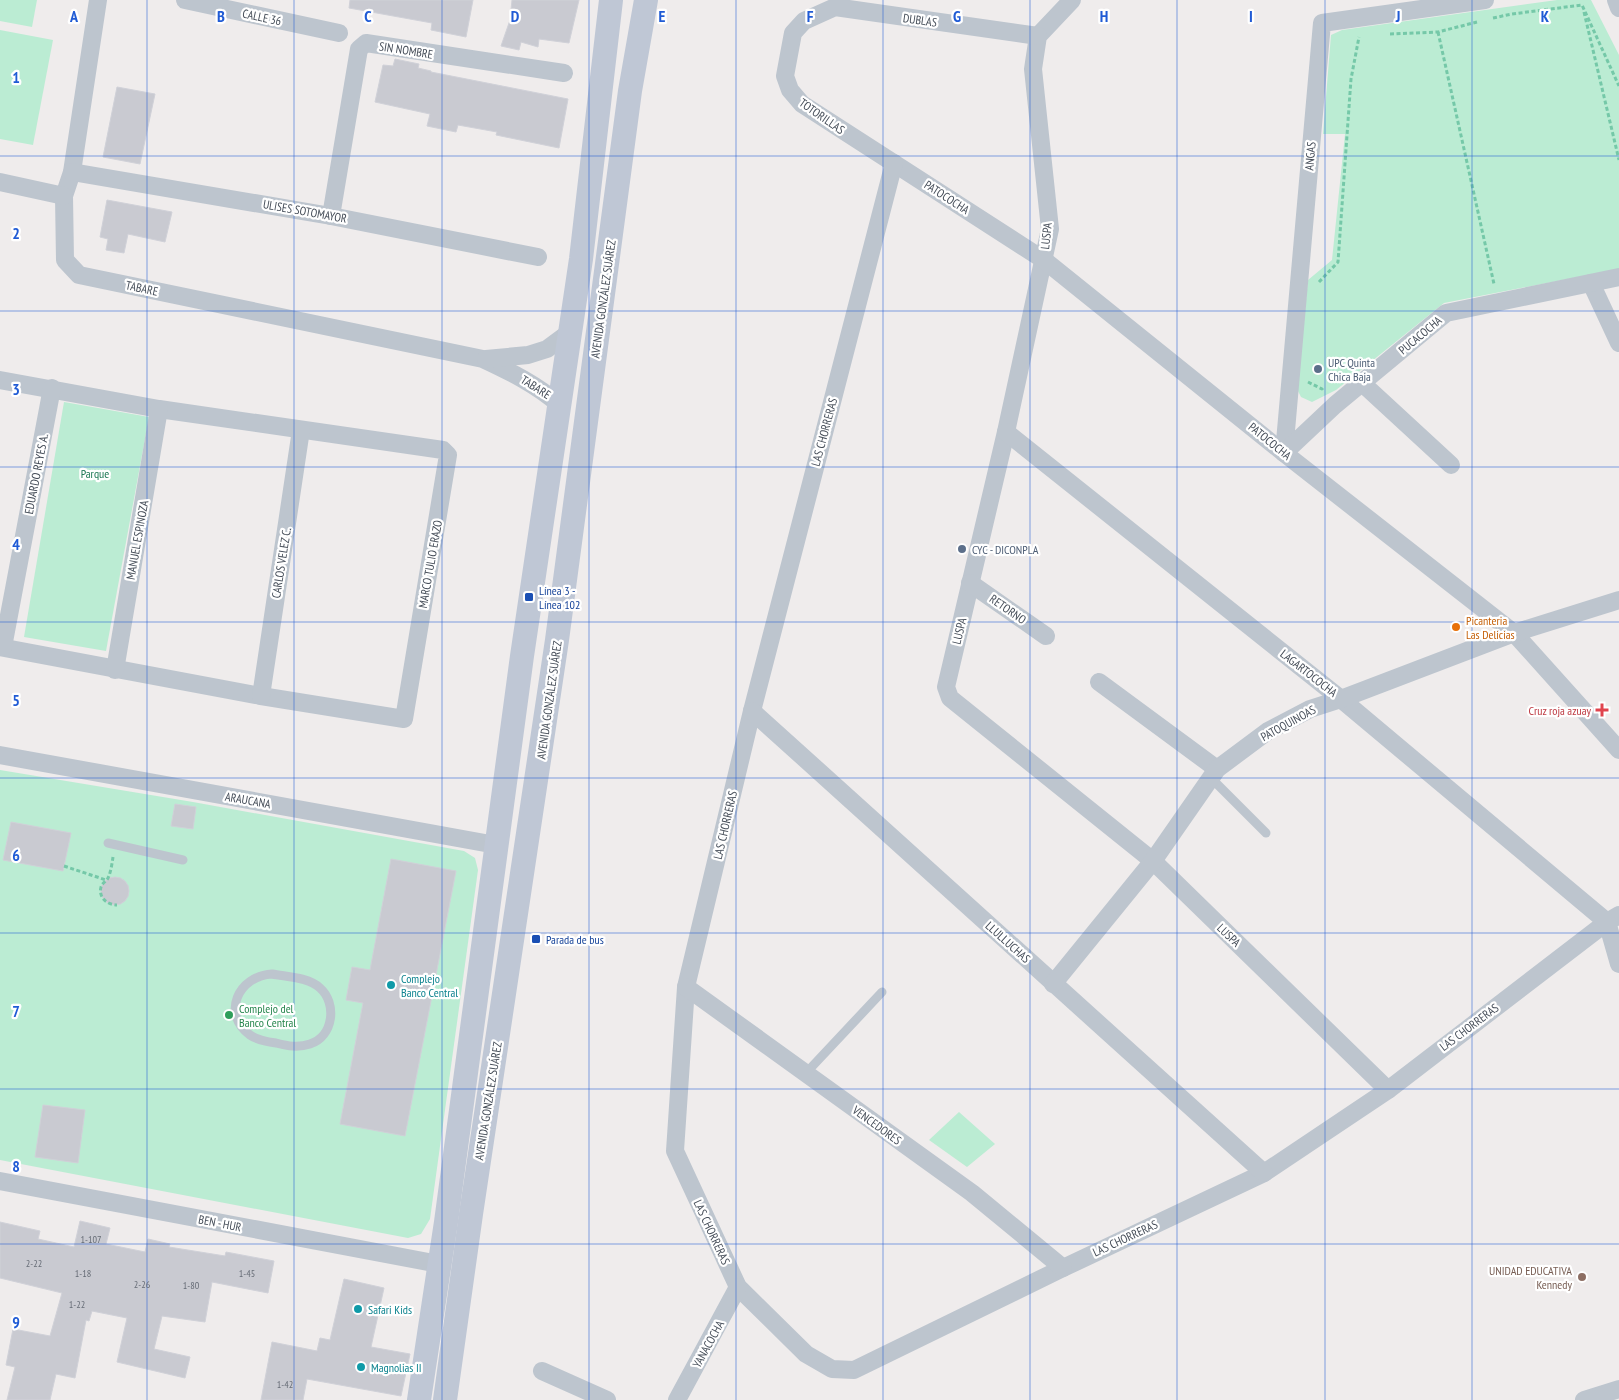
<svg xmlns="http://www.w3.org/2000/svg" width="1619" height="1400" viewBox="0 0 1619 1400" font-family="'PT Sans Narrow',sans-serif">
	<style>
		.green { fill: #bbecd3 }
		.building { fill: #c9cad1; stroke: #d0d1d8 }
		.lines { fill: none; stroke-linecap: round; stroke-linejoin: round }
		.path { stroke: #75c8a8; stroke-width: 3; stroke-dasharray: 4 2.5; stroke-linecap: butt }
		.lane { stroke: #bdc5ce; stroke-width: 9 }
		.street { stroke: #bdc5ce; stroke-width: 18 }
		.secondary { stroke: #bfc7d5; stroke-width: 24 }
		.grid { fill: none; stroke: #205bd5; stroke-width: 1; stroke-opacity: 0.55 }
		.service-dot { fill: #5c6f8a; stroke: #fff; stroke-width: 2 }
		.transit-dot { fill: #1a4fb4; stroke: #fff; stroke-width: 2 }
		.food-dot { fill: #e8710a; stroke: #fff; stroke-width: 2 }
		.health-dot { fill: #e0444e; stroke: #fff; stroke-width: 2 }
		.culture-dot { fill: #0f9aa8; stroke: #fff; stroke-width: 2 }
		.leisure-dot { fill: #2e9e5b; stroke: #fff; stroke-width: 2 }
		.education-dot { fill: #8d6e63; stroke: #fff; stroke-width: 2 }
		.labels { text-anchor: middle; dominant-baseline: central; stroke-width: 4.5; stroke-linejoin: round; paint-order: stroke }
		.number-label { font-size: 10px; fill: #666c76 }
		.street-label { font-size: 12px; fill: #454d58; stroke: #fff }
		.service-label { font-size: 12px; fill: #4e5e75; stroke: #fff; text-anchor: start }
		.park-label { font-size: 12px; fill: #1a7652; stroke: #fff }
		.transit-label { font-size: 12px; fill: #164399; stroke: #fff; text-anchor: start }
		.food-label { font-size: 12px; fill: #c56008; stroke: #fff; text-anchor: start }
		.health-label { font-size: 12px; fill: #be3a42; stroke: #fff; text-anchor: end }
		.culture-label { font-size: 12px; fill: #0d838f; stroke: #fff; text-anchor: start }
		.leisure-label { font-size: 12px; fill: #27864d; stroke: #fff; text-anchor: start }
		.education-label { font-size: 12px; fill: #785e54; stroke: #fff; text-anchor: end }
		.grid-label { font-size: 16px; text-anchor: middle; font-weight: bold; fill: #205bd5; stroke: #fff; stroke-width: 4.5; stroke-linejoin: round; paint-order: stroke }
	</style>
	<rect width="100%" height="100%" fill="#efecec"/>
	<g class="green">
		<polygon points="0,0 37,0 32,27 0,21"/>
		<polygon points="1557,0 1591,0 1619,55 1619,269 1444,303 1336,390 1312,402 1301,397 1297,389 1308,280 1332,260 1345,134 1323,134 1331,35 1342,30"/>
		<polygon points="0,30 53,40 33,145 0,139"/>
		<polygon points="64,402 149,417 106,651 24,637"/>
		<polygon points="0,770 193,802 464,851 475,858 478,870 430,1219 421,1234 408,1238 0,1160"/>
		<polygon points="959,1112 995,1144 967,1167 929,1140"/>
	</g>
	<g class="building">
		<polygon points="350,0 473,0 466,37 431,30 432,23 349,8"/>
		<polygon points="512,0 579,0 569,43 539,39 538,47 521,42 519,50 501,46 510,20"/>
		<polygon points="395,59 419,64 418,68 431,71 431,72 568,99 559,148 496,135 497,132 458,125 456,132 427,126 430,114 375,102 383,65 393,66"/>
		<polygon points="117,87 155,94 140,164 103,157"/>
		<polygon points="107,200 172,212 165,242 128,234 124,253 106,250 108,239 100,237"/>
		<polygon points="175,804 196,807 193,829 171,826"/>
		<polygon points="11,822 71,833 63,871 3,860"/>
		<polygon points="391,859 456,871 405,1136 340,1124 363,1003 346,1000 352,967 370,970"/>
		<circle cx="115" cy="891" r="14"/>
		<polygon points="43,1105 85,1110 78,1163 35,1157"/>
		<polygon points="80,1221 110,1228 106,1244 145,1252 148,1239 170,1244 169,1247 225,1256 226,1252 274,1261 268,1293 212,1282 205,1322 162,1316 154,1349 190,1357 185,1378 117,1362 127,1318 92,1311 89,1321 86,1320 75,1378 56,1374 50,1400 7,1400 15,1367 6,1365 13,1329 50,1336 62,1293 0,1278 0,1222 40,1231 38,1239 74,1247"/>
		<polygon points="344,1279 384,1288 371,1347 410,1354 401,1396 307,1379 303,1400 261,1400 272,1342 317,1351 320,1338 330,1340"/>
	</g>
	<g class="lines">
		<g class="path">
			<polyline points="1584,12 1619,160"/>
			<polyline points="1493,18 1512,14 1582,5 1619,86"/>
			<polyline points="1438,32 1494,284"/>
			<polyline points="1390,34 1438,32 1477,22"/>
			<polyline points="1319,282 1338,262 1351,79 1359,37"/>
			<polyline points="1308,382 1322,389 1324,387"/>
			<path d="M 113,857 C 112,863 111,872 108,878 C 107,881 102,883 101,887 C 98,898 108,905 117,905"/>
			<polyline points="64,866 106,880"/>
		</g>
		<g class="lane">
			<polyline points="1211,778 1266,833"/>
			<polyline points="108,843 183,860"/>
			<path d="M 272,974 C 287,977 308,977 320,988 C 337,1003 334,1036 310,1044 C 298,1048 288,1046 276,1043 C 268,1042 257,1040 250,1035 C 221,1014 238,976 272,974 Z"/>
			<polyline points="806,1073 882,992"/>
		</g>
		<g class="street">
			<path d="M 98,0 L 72,172 L 64,196 L 65,260 L 79,275 L 483,359 C 511,372 537,385 560,405"/>
			<polyline points="185,0 339,33"/>
			<polyline points="1072,0 1038,36 1033,69 1050,229 1006,432 946,687 950,698 1153,861 1388,1090"/>
			<polyline points="1616,0 1619,8"/>
			<polyline points="1038,36 835,7 804,21 793,33 785,76 790,90 802,104 1044,260 1284,453 1514,633 1619,750"/>
			<polyline points="894,163 752,711 686,987 675,1151 738,1287 806,1354 832,1369 854,1370 1063,1268 1264,1173 1388,1090 1607,922 1619,915"/>
			<polyline points="72,172 331,216 538,257"/>
			<polyline points="0,182 64,196"/>
			<polyline points="331,216 359,49 366,43 564,73"/>
			<polyline points="1591,283 1619,343"/>
			<polyline points="486,359 528,355 547,349 570,332"/>
			<polyline points="0,380 159,409 443,450 448,455 404,719 261,696 0,647"/>
			<polyline points="1362,383 1451,465"/>
			<polyline points="1006,432 1341,699 1607,922 1619,964"/>
			<polyline points="1284,453 1322,23 1485,0"/>
			<polyline points="1284,453 1335,405 1446,313 1619,277"/>
			<polyline points="970,583 1046,636"/>
			<polyline points="3,647 52,388"/>
			<polyline points="115,670 159,409"/>
			<polyline points="1099,682 1217,769"/>
			<polyline points="261,696 301,430"/>
			<polyline points="752,711 1264,1173"/>
			<polyline points="0,755 496,845"/>
			<polyline points="1053,984 1153,861 1217,769 1268,731 1310,709 1341,699 1514,633 1619,600"/>
			<polyline points="686,987 972,1193 1063,1268"/>
			<polyline points="0,1181 439,1264"/>
			<polyline points="542,1371 607,1400"/>
			<polyline points="677,1400 738,1287"/>
			<polyline points="1584,1400 1619,1389"/>
		</g>
		<g class="secondary">
			<polyline points="419,1400 446,1222 522,656 581,259 611,0"/>
			<polyline points="445,1400 471,1214 557,640 630,91 646,0"/>
		</g>
	</g>
	<path class="grid" d="M 147,0 L 147,1400M 294,0 L 294,1400M 442,0 L 442,1400M 589,0 L 589,1400M 736,0 L 736,1400M 883,0 L 883,1400M 1030,0 L 1030,1400M 1177,0 L 1177,1400M 1325,0 L 1325,1400M 1472,0 L 1472,1400M 0,156 L 1619,156M 0,311 L 1619,311M 0,467 L 1619,467M 0,622 L 1619,622M 0,778 L 1619,778M 0,933 L 1619,933M 0,1089 L 1619,1089M 0,1244 L 1619,1244"/>
	<g class="service-dot">
		<circle cx="1318" cy="369" r="5"/>
		<circle cx="962" cy="549" r="5"/>
	</g>
	<g class="transit-dot">
		<rect x="524" y="592" width="10" height="10" rx="2.5"/>
		<rect x="531" y="934" width="10" height="10" rx="2.5"/>
	</g>
	<circle class="food-dot" cx="1456" cy="627" r="5"/>
	<path class="health-dot" d="M1599.5 702.5h5v5h5v5h-5v5h-5v-5h-5v-5h5z"/>
	<g class="culture-dot">
		<circle cx="391" cy="985" r="5"/>
		<circle cx="358" cy="1309" r="5"/>
		<circle cx="361" cy="1367" r="5"/>
	</g>
	<circle class="leisure-dot" cx="229" cy="1015" r="5"/>
	<circle class="education-dot" cx="1582" cy="1277" r="5"/>
	<g class="labels">
		<g class="number-label">
			<text x="91" y="1239">1-107</text>
			<text x="34" y="1263">2-22</text>
			<text x="83" y="1273">1-18</text>
			<text x="247" y="1273">1-45</text>
			<text x="142" y="1284">2-26</text>
			<text x="191" y="1285">1-80</text>
			<text x="77" y="1304">1-22</text>
			<text x="285" y="1384">1-42</text>
		</g>
		<g class="street-label">
			<text transform="translate(262 17) rotate(12)">CALLE 36</text>
			<text transform="translate(920 20) rotate(8)">DUBLAS</text>
			<text transform="translate(406 50) rotate(9)">SIN NOMBRE</text>
			<text transform="translate(822 116) rotate(35)">TOTORILLAS</text>
			<text transform="translate(1310 156) rotate(-85)">ANGAS</text>
			<text transform="translate(947 197) rotate(33)">PATOCOCHA</text>
			<text transform="translate(305 211) rotate(10)">ULISES SOTOMAYOR</text>
			<text transform="translate(1046 236) rotate(-84)">LUSPA</text>
			<text transform="translate(142 288) rotate(12)">TABARE</text>
			<text transform="translate(603 299) rotate(-82)">AVENIDA GONZÁLEZ SUÁREZ</text>
			<text transform="translate(1420 335) rotate(-40)">PUCACOCHA</text>
			<text transform="translate(536 387) rotate(33)">TABARE</text>
			<text transform="translate(824 432) rotate(-75)">LAS CHORRERAS</text>
			<text transform="translate(1270 441) rotate(39)">PATOCOCHA</text>
			<text transform="translate(36 474) rotate(-79)">EDUARDO REYES A.</text>
			<text transform="translate(137 540) rotate(-80)">MANUEL ESPINOZA</text>
			<text transform="translate(281 563) rotate(-81)">CARLOS VELEZ C.</text>
			<text transform="translate(430 564) rotate(-80)">MARCO TULIO ERAZO</text>
			<text transform="translate(1008 609) rotate(35)">RETORNO</text>
			<text transform="translate(959 631) rotate(-77)">LUSPA</text>
			<text transform="translate(1309 673) rotate(38)">LAGARTOCOCHA</text>
			<text transform="translate(549 700) rotate(-82)">AVENIDA GONZÁLEZ SUÁREZ</text>
			<text transform="translate(1288 723) rotate(-29)">PATOQUINOAS</text>
			<text transform="translate(248 800) rotate(10)">ARAUCANA</text>
			<text transform="translate(725 825) rotate(-77)">LAS CHORRERAS</text>
			<text transform="translate(1229 935) rotate(44)">LUSPA</text>
			<text transform="translate(1008 942) rotate(42)">LLULLUCHAS</text>
			<text transform="translate(1469 1027) rotate(-37)">LAS CHORRERAS</text>
			<text transform="translate(488 1101) rotate(-81)">AVENIDA GONZÁLEZ SUÁREZ</text>
			<text transform="translate(877 1125) rotate(36)">VENCEDORES</text>
			<text transform="translate(220 1223) rotate(11)">BEN - HUR</text>
			<text transform="translate(712 1232) rotate(65)">LAS CHORRERAS</text>
			<text transform="translate(1125 1238) rotate(-25)">LAS CHORRERAS</text>
			<text transform="translate(708 1344) rotate(-61)">YANACOCHA</text>
		</g>
		<g class="service-label">
			<text x="1328" y="362">UPC Quinta<tspan x="1328" dy="14">Chica Baja</tspan></text>
			<text x="972" y="549">CYC - DICONPLA</text>
		</g>
		<g class="park-label">
			<text x="95" y="473">Parque</text>
		</g>
		<g class="transit-label">
			<text x="539" y="590">Línea 3 -<tspan x="539" dy="14">Línea 102</tspan></text>
			<text x="546" y="939">Parada de bus</text>
		</g>
		<g class="food-label">
			<text x="1466" y="620">Picanteria<tspan x="1466" dy="14">Las Delicias</tspan></text>
		</g>
		<g class="health-label">
			<text x="1591" y="710">Cruz roja azuay</text>
		</g>
		<g class="culture-label">
			<text x="401" y="978">Complejo<tspan x="401" dy="14">Banco Central</tspan></text>
			<text x="368" y="1309">Safari Kids</text>
			<text x="371" y="1367">Magnolias II</text>
		</g>
		<g class="leisure-label">
			<text x="239" y="1008">Complejo del<tspan x="239" dy="14">Banco Central</tspan></text>
		</g>
		<g class="education-label">
			<text x="1572" y="1270">UNIDAD EDUCATIVA<tspan x="1572" dy="14">Kennedy</tspan></text>
		</g>
	</g>
	<g class="grid-label">
		<text x="74" y="22">A</text>
		<text x="221" y="22">B</text>
		<text x="368" y="22">C</text>
		<text x="515" y="22">D</text>
		<text x="662" y="22">E</text>
		<text x="810" y="22">F</text>
		<text x="957" y="22">G</text>
		<text x="1104" y="22">H</text>
		<text x="1251" y="22">I</text>
		<text x="1398" y="22">J</text>
		<text x="1545" y="22">K</text>
		<text x="16" y="83">1</text>
		<text x="16" y="239">2</text>
		<text x="16" y="395">3</text>
		<text x="16" y="550">4</text>
		<text x="16" y="706">5</text>
		<text x="16" y="861">6</text>
		<text x="16" y="1017">7</text>
		<text x="16" y="1172">8</text>
		<text x="16" y="1328">9</text>
	</g>
</svg>
